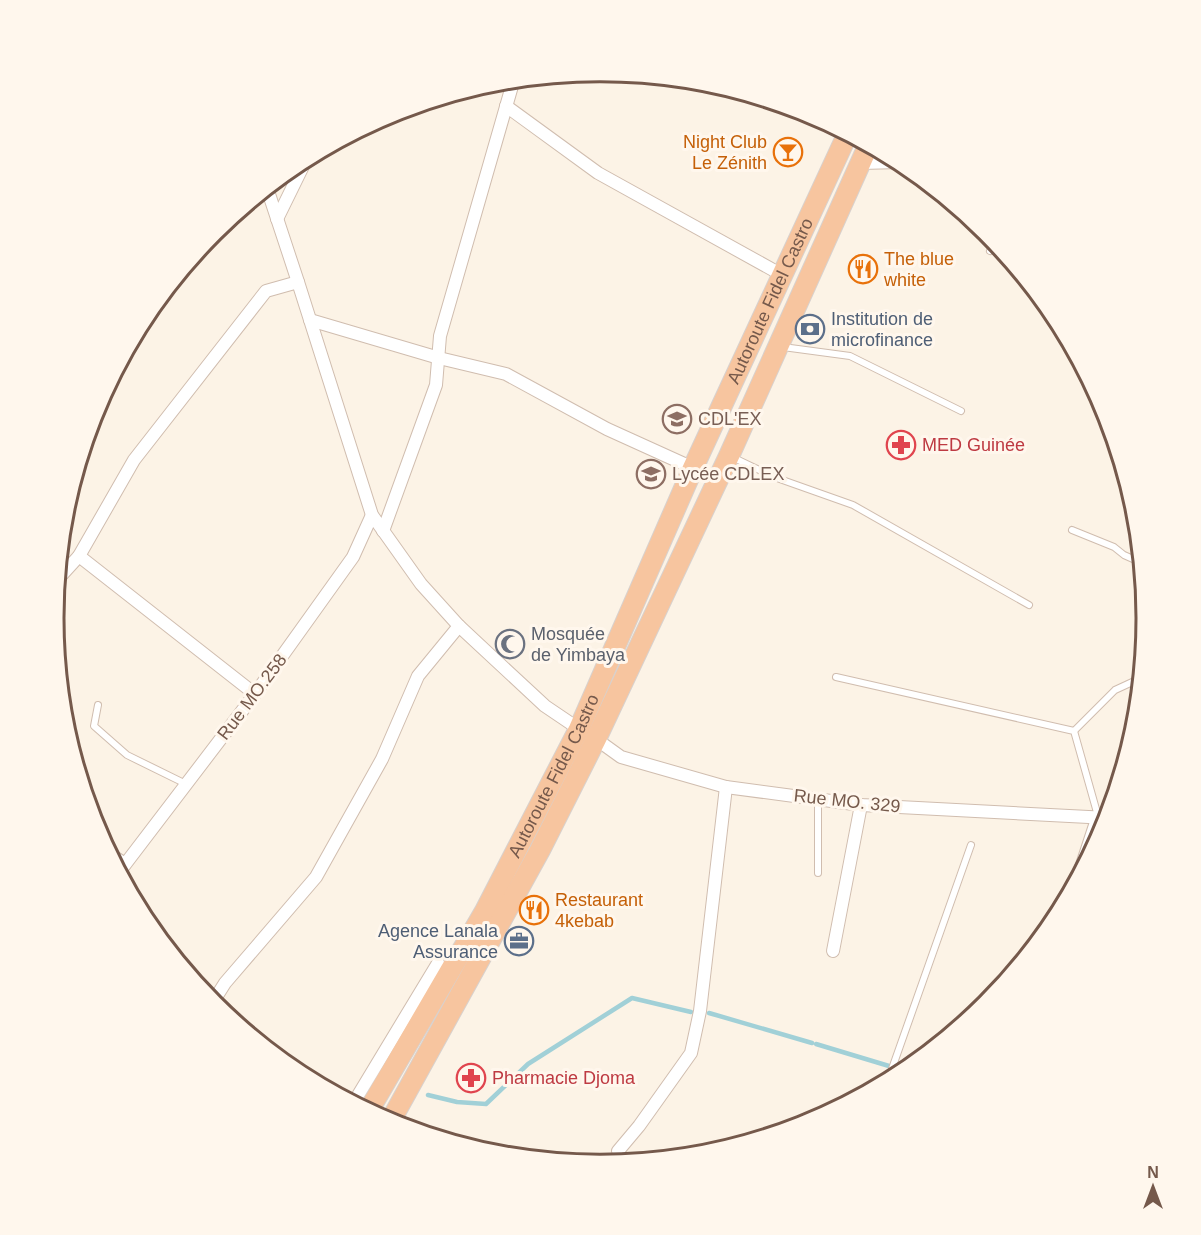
<svg xmlns="http://www.w3.org/2000/svg" width="1201" height="1235" viewBox="0 0 1201 1235" font-family="Arial,sans-serif">
	<style>
		.lines { fill: none; stroke-linecap: round; stroke-linejoin: round }
		.stream { stroke: #a1d0d7; stroke-width: 4.5 }
		.service-casing { stroke: #d0bdaf; stroke-width: 8 }
		.minor-casing { stroke: #d0bdaf; stroke-width: 14 }
		.tertiary-casing { stroke: #d0bdaf; stroke-width: 16 }
		.trunk-casing { stroke: #d8d1cd; stroke-width: 22 }
		.service { stroke: #fff; stroke-width: 6 }
		.minor { stroke: #fff; stroke-width: 12 }
		.tertiary { stroke: #fff; stroke-width: 14 }
		.trunk { stroke: #f7c59f; stroke-width: 20 }
		.labels { text-anchor: middle; dominant-baseline: central; stroke-width: 6; stroke-linejoin: round; paint-order: stroke }
		.food-label { font-size: 18px; fill: #c56008; stroke: #fff7ed; text-anchor: start }
		.street-label { font-size: 18px; fill: #75594b; stroke: #fff7ed }
		.service-label { font-size: 18px; fill: #4e5e75; stroke: #fff7ed; text-anchor: start }
		.education-label { font-size: 18px; fill: #785e54; stroke: #fff7ed; text-anchor: start }
		.health-label { font-size: 18px; fill: #be3a42; stroke: #fff7ed; text-anchor: start }
		.worship-label { font-size: 18px; fill: #5b616d; stroke: #fff7ed; text-anchor: start }
		.rim { fill: none; stroke: #75594b; stroke-width: 3 }
	</style>
	<rect width="100%" height="100%" fill="#fcf3e6"/>
	<g class="lines">
		<g class="stream">
			<polyline points="709,1013 812,1043"/>
			<polyline points="816,1044 889,1066"/>
			<polyline points="902,1070 906,1071"/>
			<polyline points="428,1095 457,1102 486,1104 528,1064 632,998 691,1012"/>
		</g>
		<g class="service-casing">
			<g id="service">
				<polyline points="990,251 995,241"/>
				<polyline points="783,347 850,356 961,411"/>
				<polyline points="732,457 774,477 853,505 1029,605"/>
				<polyline points="1072,530 1114,547 1124,555 1142,563"/>
				<polyline points="836,677 1074,731 1098,816"/>
				<polyline points="98,705 94,726 127,755 186,784"/>
				<polyline points="1074,731 1115,690 1141,678"/>
				<polyline points="818,800 818,873"/>
				<polyline points="888,1080 971,845"/>
			</g>
		</g>
		<g class="minor-casing">
			<g id="minor">
				<polyline points="506,106 598,173 784,276"/>
				<polyline points="267,188 298,282 372,515 421,584 459,626 545,706 579,729"/>
				<polyline points="277,219 307,158"/>
				<polyline points="310,320 439,358 506,374 607,429 693,468"/>
				<polyline points="383,531 436,385 440,336 514,79"/>
				<polyline points="79,556 255,694"/>
				<polyline points="58,579 79,556 134,460 266,291 298,282"/>
				<polyline points="596,739 621,757 726,787 861,805 1108,818"/>
				<polyline points="111,855 125,864"/>
				<polyline points="120,871 255,694 353,557 372,515"/>
				<polyline points="1077,880 1098,816 1104,815"/>
				<polyline points="833,951 861,805"/>
				<polyline points="213,1002 225,983 316,877 382,759 418,676 459,626"/>
				<polyline points="354,1102 438,963"/>
				<polyline points="618,1151 639,1126 691,1053 700,1011 726,787"/>
			</g>
		</g>
		<g class="tertiary-casing">
			<polyline id="tertiary" points="861,162 900,161"/>
		</g>
		<g class="trunk-casing">
			<g id="trunk">
				<path id="s1" d="M 369,1110 L 485,911 L 579,729 L 693,468 L 848,133"/>
				<polyline points="390,1122 540,850 596,739 729,456 869,144"/>
			</g>
		</g>
		<use href="#service" class="service"/>
		<use href="#minor" class="minor"/>
		<use href="#tertiary" class="tertiary"/>
		<use href="#trunk" class="trunk"/>
	</g>
	<defs>
		<g id="bar-ring" transform="scale(1.5)"><circle r="9.5" fill="#fff7ed" stroke="#e8710a" stroke-width="1.5"/><path d="M-6-5H6L.8 .8V4.5H3.5V6h-7V4.5H-.8V.8Z" fill="#e8710a"/></g>
		<g id="restaurant-ring" transform="scale(1.5)"><circle r="9.5" fill="#fff7ed" stroke="#e8710a" stroke-width="1.5"/><path d="M-5-6h1v4h1v-4h1v4h1v-4h1v5L-1.5 .5V6h-2V.5L-5-1ZM5-6V6H3V1.5H1.5Q1.5-4 5-6Z" fill="#e8710a"/></g>
		<g id="bank-ring" transform="scale(1.5)"><circle r="9.5" fill="#fff7ed" stroke="#5c6f8a" stroke-width="1.5"/><path d="M-6-4H6V4H-6ZM0-2.3a2.3 2.3 0 1 0 0 4.6a2.3 2.3 0 1 0 0-4.6Z" fill="#5c6f8a"/></g>
		<g id="school-ring" transform="scale(1.5)"><circle r="9.5" fill="#fff7ed" stroke="#8d6e63" stroke-width="1.5"/><path d="M0-5L7-2L0 1L-7-2ZM-4 1L0 2.5L4 1V4Q0 6-4 4Z" fill="#8d6e63"/></g>
		<g id="pharmacy-ring" transform="scale(1.5)"><circle r="9.5" fill="#fff7ed" stroke="#e0444e" stroke-width="1.5"/><path d="M-2-6h4v4h4v4h-4v4h-4v-4h-4v-4h4Z" fill="#e0444e"/></g>
		<g id="mosque-ring" transform="scale(1.5)"><circle r="9.5" fill="#fff7ed" stroke="#6b7280" stroke-width="1.5"/><path d="M3.5-4.9A6 6 0 1 0 3.5 4.9A5 5 0 1 1 3.5-4.9Z" fill="#6b7280"/></g>
		<g id="office-ring" transform="scale(1.5)"><circle r="9.5" fill="#fff7ed" stroke="#5c6f8a" stroke-width="1.5"/><path d="M-6-3h4V-5.5h4V-3h4V5H-6ZM-1-4.5V-3h2v-1.5ZM-6 0V1H6V0Z" fill="#5c6f8a"/></g>
	</defs>
	<g fill-rule="evenodd">
		<use href="#bar-ring" x="788" y="152"/>
		<use href="#restaurant-ring" x="863" y="269"/>
		<use href="#bank-ring" x="810" y="329"/>
		<use href="#school-ring" x="677" y="419"/>
		<use href="#pharmacy-ring" x="901" y="445"/>
		<use href="#school-ring" x="651" y="474"/>
		<use href="#mosque-ring" x="510" y="644"/>
		<use href="#restaurant-ring" x="534" y="910"/>
		<use href="#office-ring" x="519" y="941"/>
		<use href="#pharmacy-ring" x="471" y="1078"/>
	</g>
	<g class="labels">
		<g class="food-label">
			<text x="767" y="142" text-anchor="end">Night Club<tspan x="767" dy="21">Le Zénith</tspan></text>
			<text x="884" y="259">The blue<tspan x="884" dy="21">white</tspan></text>
			<text x="555" y="900">Restaurant<tspan x="555" dy="21">4kebab</tspan></text>
		</g>
		<g class="street-label">
			<text stroke="none"><textPath href="#s1" startOffset="904">Autoroute Fidel Castro</textPath></text>
			<text transform="translate(252 697) rotate(-53)">Rue MO.258</text>
			<text stroke="none"><textPath href="#s1" startOffset="382">Autoroute Fidel Castro</textPath></text>
			<text transform="translate(847 801) rotate(6)">Rue MO. 329</text>
		</g>
		<g class="service-label">
			<text x="831" y="319">Institution de<tspan x="831" dy="21">microfinance</tspan></text>
			<text x="498" y="931" text-anchor="end">Agence Lanala<tspan x="498" dy="21">Assurance</tspan></text>
		</g>
		<g class="education-label">
			<text x="698" y="419">CDL'EX</text>
			<text x="672" y="474">Lycée CDLEX</text>
		</g>
		<g class="health-label">
			<text x="922" y="445">MED Guinée</text>
			<text x="492" y="1078">Pharmacie Djoma</text>
		</g>
		<g class="worship-label">
			<text x="531" y="634">Mosquée<tspan x="531" dy="21">de Yimbaya</tspan></text>
		</g>
	</g>
	<path d="M0 0H1201V1235H0ZM64 618a536 536 0 1 1 1072 0a536 536 0 1 1-1072 0Z" fill="#fff7ed" fill-rule="evenodd"/>
	<path class="rim" d="M64 618a536 536 0 1 1 1072 0a536 536 0 1 1-1072 0Z"/>
	<g transform="translate(1153 1187)" stroke="#fff7ed" stroke-width="4.5" paint-order="stroke">
	<path d="M0-4.5L10 22L0 15L-10 22Z" fill="#75594b"/>
	<text y="-9" font-size="16" font-weight="bold" text-anchor="middle" fill="#75594b">N</text>
	</g>
</svg>
